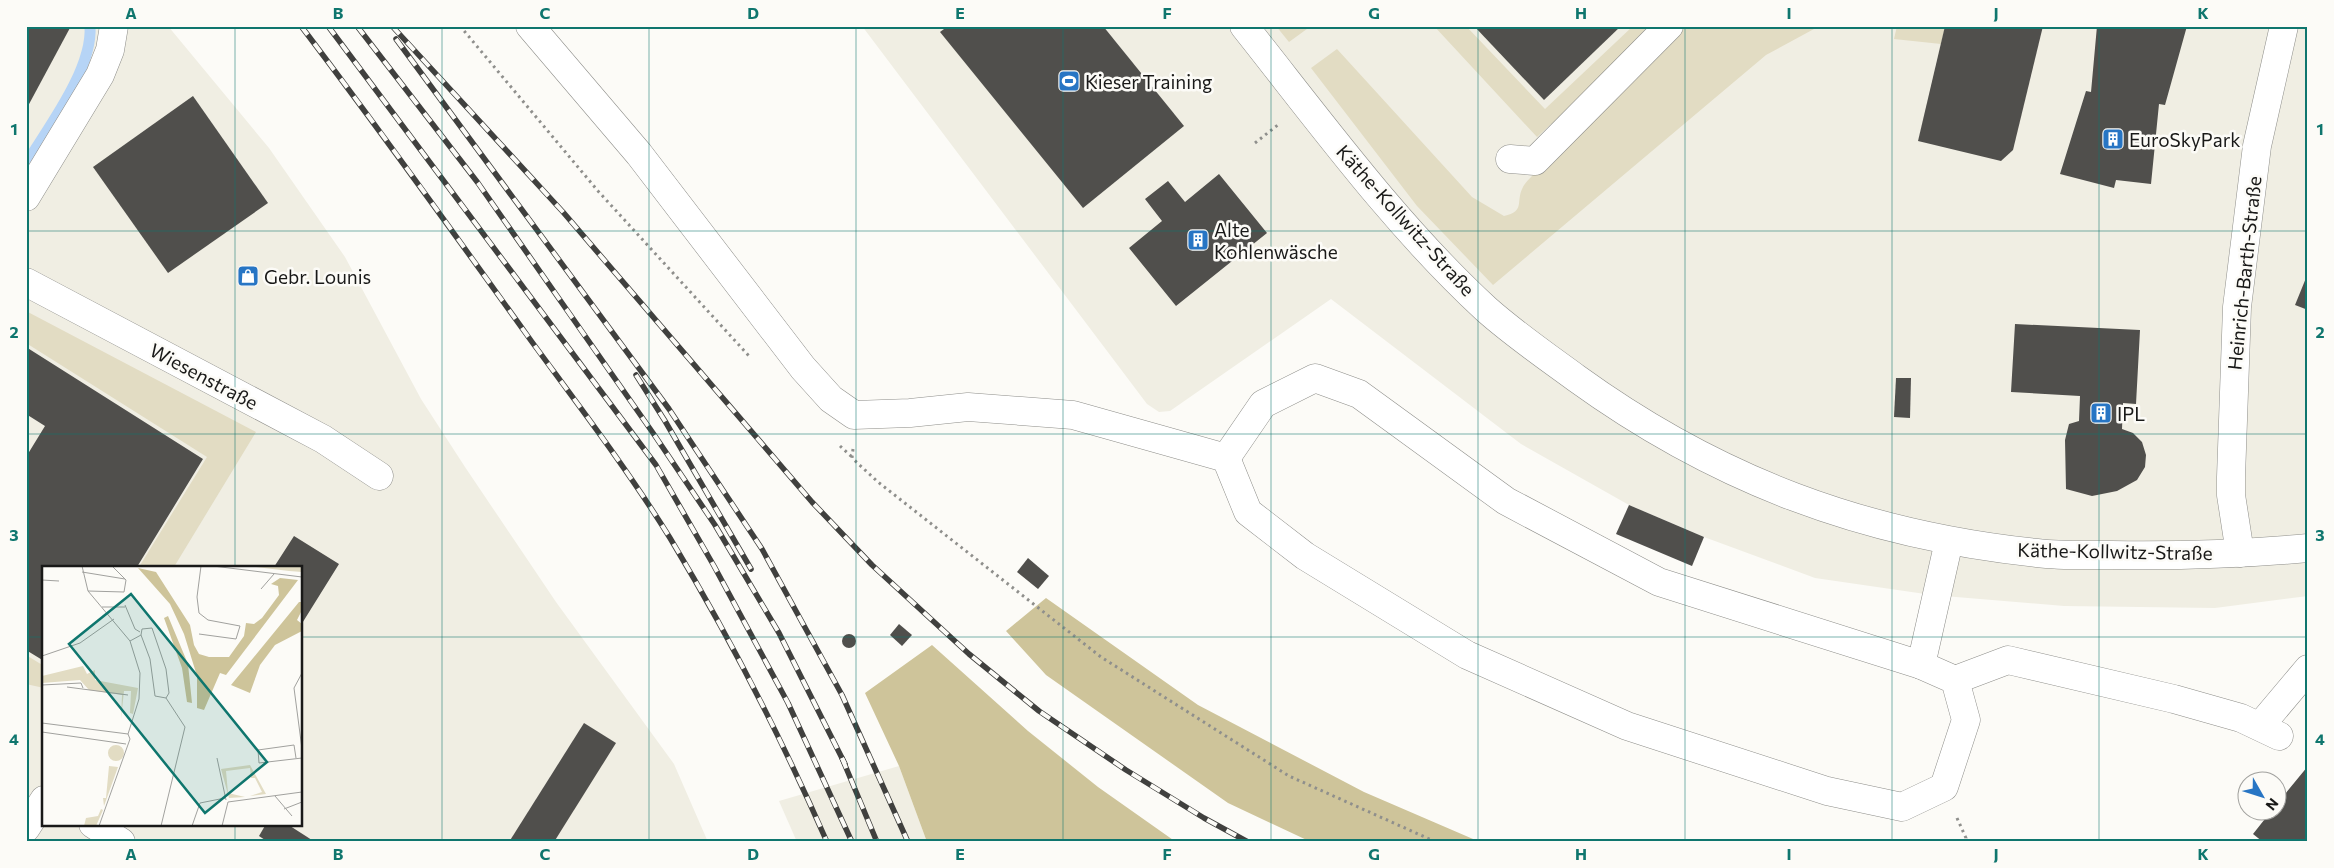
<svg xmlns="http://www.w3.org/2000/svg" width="2334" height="868" viewBox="0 0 2334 868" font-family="Commissioner,sans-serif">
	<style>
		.built { fill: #f0eee3; fill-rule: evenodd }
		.green { fill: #e2dcc3 }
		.forest { fill: #cec49a }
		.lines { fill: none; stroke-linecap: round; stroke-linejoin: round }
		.stream { stroke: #b6d4f6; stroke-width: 11 }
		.building { fill: #504f4c }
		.minor-casing { stroke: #8e8e8a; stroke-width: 29 }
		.path { stroke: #8f8f8c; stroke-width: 3; stroke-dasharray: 2.5 4; stroke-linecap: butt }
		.minor { stroke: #fff; stroke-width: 28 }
		.rail-casing { stroke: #40403e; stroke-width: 5.5 }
		.rail { stroke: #fcfbf7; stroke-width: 4; stroke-dasharray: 11; stroke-linecap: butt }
		.grid { fill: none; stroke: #0f766e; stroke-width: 1; stroke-opacity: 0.55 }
		.labels { text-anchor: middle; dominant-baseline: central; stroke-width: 5; stroke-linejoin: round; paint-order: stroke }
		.poi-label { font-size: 19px; fill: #191918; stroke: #fcfbf7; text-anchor: start }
		.street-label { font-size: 19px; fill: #191918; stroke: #fcfbf7 }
		.inset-road { fill: none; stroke: #a1a19e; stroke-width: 1 }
		.view { fill: #0f766e; fill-opacity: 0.15; stroke: #0f766e; stroke-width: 2.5 }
		.inset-edge { fill: none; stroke: #191918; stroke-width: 2.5 }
		.neatline { fill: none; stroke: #0f766e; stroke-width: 2 }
		.grid-label { font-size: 16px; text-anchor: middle; font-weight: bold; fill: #0f766e }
	</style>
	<rect width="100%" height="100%" fill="#fcfbf7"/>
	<g class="built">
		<path d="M 26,26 L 168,26 L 269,148 L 345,257 L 421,399 L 465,467 L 556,602 L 674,764 L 708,842 L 26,842 ZM 44,567 L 301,567 L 301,824 L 44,824 Z"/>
		<polygon points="862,26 2308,26 2308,596 2215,608 2064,606 1932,595 1815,578 1704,537 1629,505 1521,444 1331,299 1170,411 1159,412 1147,404"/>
		<polygon points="899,766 927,842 797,842 779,801"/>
	</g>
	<g class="green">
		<polygon points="1276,26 1311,26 1289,42"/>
		<path d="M 1434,26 L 1466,26 L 1545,109 L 1633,26 L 1840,26 L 1814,29 L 1766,55 L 1493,285 L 1417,206 L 1311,68 L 1337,49 L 1472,197 L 1504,216 C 1526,211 1515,202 1523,187 C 1527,178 1560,151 1569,143 L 1551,124 L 1537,137 Z"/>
		<polygon points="1897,26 1945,26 1941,44 1894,39"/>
		<polygon points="26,311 256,432 174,567 139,567 207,457 26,343"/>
		<polygon points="26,655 44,666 44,688 26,684"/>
	</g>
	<g class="forest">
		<polygon points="1046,598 1198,705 1364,792 1480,842 1311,842 1228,803 1046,675 1006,631"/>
		<polygon points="932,645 1028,731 1098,787 1176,842 927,842 899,766 865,693"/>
	</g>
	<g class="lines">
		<path class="stream" d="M 26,164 C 48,128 93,69 90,26"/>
	</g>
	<g class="building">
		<polygon points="26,26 71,26 28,106 26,104"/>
		<polygon points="948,26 1103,26 1184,126 1083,208 940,32"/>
		<polygon points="1474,26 1621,26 1544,100"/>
		<polygon points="1945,26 2043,26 2013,150 2001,161 1918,141"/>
		<polygon points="2097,26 2187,26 2165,105 2159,104 2151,184 2116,180 2114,188 2060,174 2086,91 2091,92"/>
		<polygon points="193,96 268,203 168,273 93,167"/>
		<polygon points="1219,174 1267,233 1176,306 1129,248 1162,221 1145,199 1168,181 1185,202"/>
		<polygon points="2308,273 2308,310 2295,305"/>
		<polygon points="2015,324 2140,330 2136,404 2123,403 2122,429 2133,433 2142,442 2146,455 2145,467 2137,480 2117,491 2092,496 2066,489 2065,440 2069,424 2079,421 2080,396 2011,392"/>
		<polygon points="26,347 203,459 137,567 44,567 44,661 26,650 26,457 45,426 26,414"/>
		<polygon points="1896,378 1911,378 1910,418 1894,417"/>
		<polygon points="1629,505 1704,537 1692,566 1616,534"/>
		<polygon points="294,536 339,564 301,625 301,567 274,567"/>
		<polygon points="1028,558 1049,576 1038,589 1017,572"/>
		<polygon points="899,624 912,635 902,646 890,635"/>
		<circle cx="849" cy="641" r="7"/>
		<polygon points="584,723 616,743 554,842 509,842"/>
		<polygon points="2308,766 2308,842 2263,842 2253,834 2272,810 2276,810 2276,805"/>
		<polygon points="266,824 287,824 315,842 268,842 259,836"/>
	</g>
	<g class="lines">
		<g class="minor-casing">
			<g id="minor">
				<polyline points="530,26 639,154 803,368 831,399 854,415 910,413 968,407 1073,415 1226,458 1248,512 1305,556 1467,655 1627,726 1827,791 1902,807 1944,787 1966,720 1955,680 1921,665 1949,541"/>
				<path d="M 1244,26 C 1321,123 1395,225 1486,309 C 1514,334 1546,356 1576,378 C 1717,480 1864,535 2037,553 C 2061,556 2087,555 2112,555 C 2178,556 2243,554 2308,548"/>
				<polyline points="1510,159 1535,161 1669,26"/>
				<polyline points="26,197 100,75 110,50 114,26"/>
				<polyline points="26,282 323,439 379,476"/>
				<polyline points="1226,458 1263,404 1315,378 1359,394 1506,501 1659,582 1921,665"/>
				<polyline points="2240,553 2231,495 2231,477 2237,307 2257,146 2284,26"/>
				<polyline points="1955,680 2008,660 2174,699 2241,718 2279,736"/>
				<polyline points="2260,726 2308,669"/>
				<polyline points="93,824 121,842"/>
				<polyline points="26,828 44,800"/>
			</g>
		</g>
		<g class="path">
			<polyline points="460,26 598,191 749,356"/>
			<polyline points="1255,143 1279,124"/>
			<polyline points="840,446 852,457"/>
			<polyline points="853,449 852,458 878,482 1101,657 1289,776 1436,842"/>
			<polyline points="1957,818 1966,838 1965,842"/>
		</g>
		<use href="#minor" class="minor"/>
		<g class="rail-casing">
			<g id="rail">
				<path d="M 301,26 C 380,130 456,236 532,342 C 579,406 628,470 670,538 C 729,636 781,737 827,842"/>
				<polyline points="328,26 656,465 714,566 788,703 852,842"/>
				<polyline points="357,26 478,183 653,433 715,525 779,633 845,764"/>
				<polyline points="392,26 563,212 812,502 872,565 969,654 1039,711 1126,770 1204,818 1248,842"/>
				<polyline points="396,39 669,409 762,549 842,695 908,842"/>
				<polyline points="636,375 665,421 751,569"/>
				<polyline points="842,758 877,842"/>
			</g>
		</g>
		<use href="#rail" class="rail"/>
	</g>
	<path class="grid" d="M 235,26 L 235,567M 442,26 L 442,842M 649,26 L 649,842M 856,26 L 856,842M 1063,26 L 1063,842M 1271,26 L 1271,842M 1478,26 L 1478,842M 1685,26 L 1685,842M 1892,26 L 1892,842M 2099,26 L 2099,842M 26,231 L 2308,231M 26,434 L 2308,434M 26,637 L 44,637M 301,637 L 2308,637M 235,824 L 235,842"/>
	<defs>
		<g id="stadium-square" transform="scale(1.125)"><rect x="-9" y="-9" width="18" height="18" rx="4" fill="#2775c4" stroke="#fcfbf7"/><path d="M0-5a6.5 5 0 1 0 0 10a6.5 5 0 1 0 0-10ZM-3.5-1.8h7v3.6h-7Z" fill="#fff"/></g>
		<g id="building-square" transform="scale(1.125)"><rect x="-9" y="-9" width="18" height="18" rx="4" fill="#2775c4" stroke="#fcfbf7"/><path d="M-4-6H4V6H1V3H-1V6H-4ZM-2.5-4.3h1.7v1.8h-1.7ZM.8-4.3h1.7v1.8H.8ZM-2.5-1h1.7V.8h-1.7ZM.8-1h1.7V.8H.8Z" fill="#fff"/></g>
		<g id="shop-square" transform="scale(1.125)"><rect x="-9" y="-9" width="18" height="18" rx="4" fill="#2775c4" stroke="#fcfbf7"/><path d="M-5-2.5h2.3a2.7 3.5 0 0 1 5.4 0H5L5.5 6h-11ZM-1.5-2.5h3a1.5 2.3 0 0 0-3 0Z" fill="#fff"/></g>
	</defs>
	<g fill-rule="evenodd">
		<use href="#stadium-square" x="1069" y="81"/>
		<use href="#building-square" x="2113" y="139"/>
		<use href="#building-square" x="1198" y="240"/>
		<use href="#shop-square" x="248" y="276"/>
		<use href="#building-square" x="2101" y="413"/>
	</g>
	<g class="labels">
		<g class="poi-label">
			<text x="1085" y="81">Kieser Training</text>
			<text x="2129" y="139">EuroSkyPark</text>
			<text x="1214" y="229">Alte<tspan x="1214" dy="22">Kohlenwäsche</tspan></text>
			<text x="264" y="276">Gebr. Lounis</text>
			<text x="2117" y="413">IPL</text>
		</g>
		<g class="street-label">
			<text transform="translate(1406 220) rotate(48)">Käthe-Kollwitz-Straße</text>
			<text transform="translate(2244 273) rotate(-84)">Heinrich-Barth-Straße</text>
			<text transform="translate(204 376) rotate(28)">Wiesenstraße</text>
			<text transform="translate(2115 551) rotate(1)">Käthe-Kollwitz-Straße</text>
		</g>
	</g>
	<g transform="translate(42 566)">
		<rect width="260" height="260" fill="#fcfbf7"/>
		<path d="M 206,0 L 260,0 L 260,6 L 247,5 ZM 41,100 L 45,108 L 53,104 L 53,114 L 96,122 L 91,148 L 88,147 L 89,125 L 82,125 L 79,153 L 80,129 L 47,124 L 38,114 L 0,117 L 0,110 ZM66 187a8 8 0 1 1 16 0a8 8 0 1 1-16 0ZM 208,199 L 224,228 L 208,230 L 220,226 L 213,212 L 209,212 L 208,202 L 184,205 L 186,227 L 203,231 L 187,232 L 179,203 ZM 67,200 L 76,201 L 62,240 L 61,232 L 64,232 ZM 59,243 L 61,244 L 54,260 L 42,260 L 44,252 L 56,250 Z" fill="#e2dcc3"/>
		<path d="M 96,2 L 114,6 L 148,59 L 152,79 L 157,88 L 167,91 L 187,91 L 202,70 L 204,57 L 212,58 L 220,52 L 237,29 L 236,20 L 229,18 L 238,12 L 256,14 L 184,109 L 178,107 L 162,144 L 155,142 L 155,110 L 142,68 L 128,38 ZM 257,36 L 260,36 L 260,44 L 255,54 L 260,58 L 260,65 L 233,79 L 218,99 L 208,127 L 189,119 ZM 126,50 L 146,98 L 150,137 L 145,136 L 140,102 L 122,52 Z" fill="#cec49a"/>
		<path class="inset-road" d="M 40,0 L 46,25 L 88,75 L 98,107 L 97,133 L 86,168 L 88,173 L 57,260M 171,0 L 260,11M 40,6 L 83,13M 0,14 L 17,15M 219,23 L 232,8M 46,25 L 82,26 L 84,14 L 70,0M 83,39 L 93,63 L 98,66M 60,41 L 83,41M 157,68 L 194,73 L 198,60 L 166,54 L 157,47 L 155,31 L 159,0M 99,69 L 108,93 L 113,130 L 124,132M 88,75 L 99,69 L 100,63 L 110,62 L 124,103 L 127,127 L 124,132 L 143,161 L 119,260M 0,90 L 38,77 L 72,53M 260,107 L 252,122 L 260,183M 0,119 L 39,117 L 41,122M 25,121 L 86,129M 0,157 L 86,168M 0,166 L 84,178M 175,192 L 184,234M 254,192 L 252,179 L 216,184 L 217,197 L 260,192M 233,230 L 250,250M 242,243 L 260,236M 150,260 L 158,237 L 183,232M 180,260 L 186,236 L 260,226"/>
		<path class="view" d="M 89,28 L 225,196 L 163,247 L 27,78 Z"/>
		<rect width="260" height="260" class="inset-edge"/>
	</g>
	<rect width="2334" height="868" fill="none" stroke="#fcfbf7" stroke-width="55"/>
	<g transform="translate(2262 796) rotate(129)"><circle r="24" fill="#fcfbf7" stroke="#a1a19e"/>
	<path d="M0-4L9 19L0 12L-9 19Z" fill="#2775c4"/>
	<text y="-8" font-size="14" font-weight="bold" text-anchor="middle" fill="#191918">N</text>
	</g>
	<rect x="28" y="28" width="2278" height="812" class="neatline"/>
	<g class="grid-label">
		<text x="131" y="19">A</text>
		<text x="338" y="19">B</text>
		<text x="545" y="19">C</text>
		<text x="753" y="19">D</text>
		<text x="960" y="19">E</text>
		<text x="1167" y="19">F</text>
		<text x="1374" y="19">G</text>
		<text x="1581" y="19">H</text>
		<text x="1789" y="19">I</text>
		<text x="1996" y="19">J</text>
		<text x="2203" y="19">K</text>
		<text x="14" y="135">1</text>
		<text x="2320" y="135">1</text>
		<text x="14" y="338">2</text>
		<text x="2320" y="338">2</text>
		<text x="14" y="541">3</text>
		<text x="2320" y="541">3</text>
		<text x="14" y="745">4</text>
		<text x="2320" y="745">4</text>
		<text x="131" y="860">A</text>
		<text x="338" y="860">B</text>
		<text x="545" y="860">C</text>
		<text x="753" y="860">D</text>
		<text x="960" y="860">E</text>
		<text x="1167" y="860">F</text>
		<text x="1374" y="860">G</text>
		<text x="1581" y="860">H</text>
		<text x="1789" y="860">I</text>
		<text x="1996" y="860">J</text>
		<text x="2203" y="860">K</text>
	</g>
</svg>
